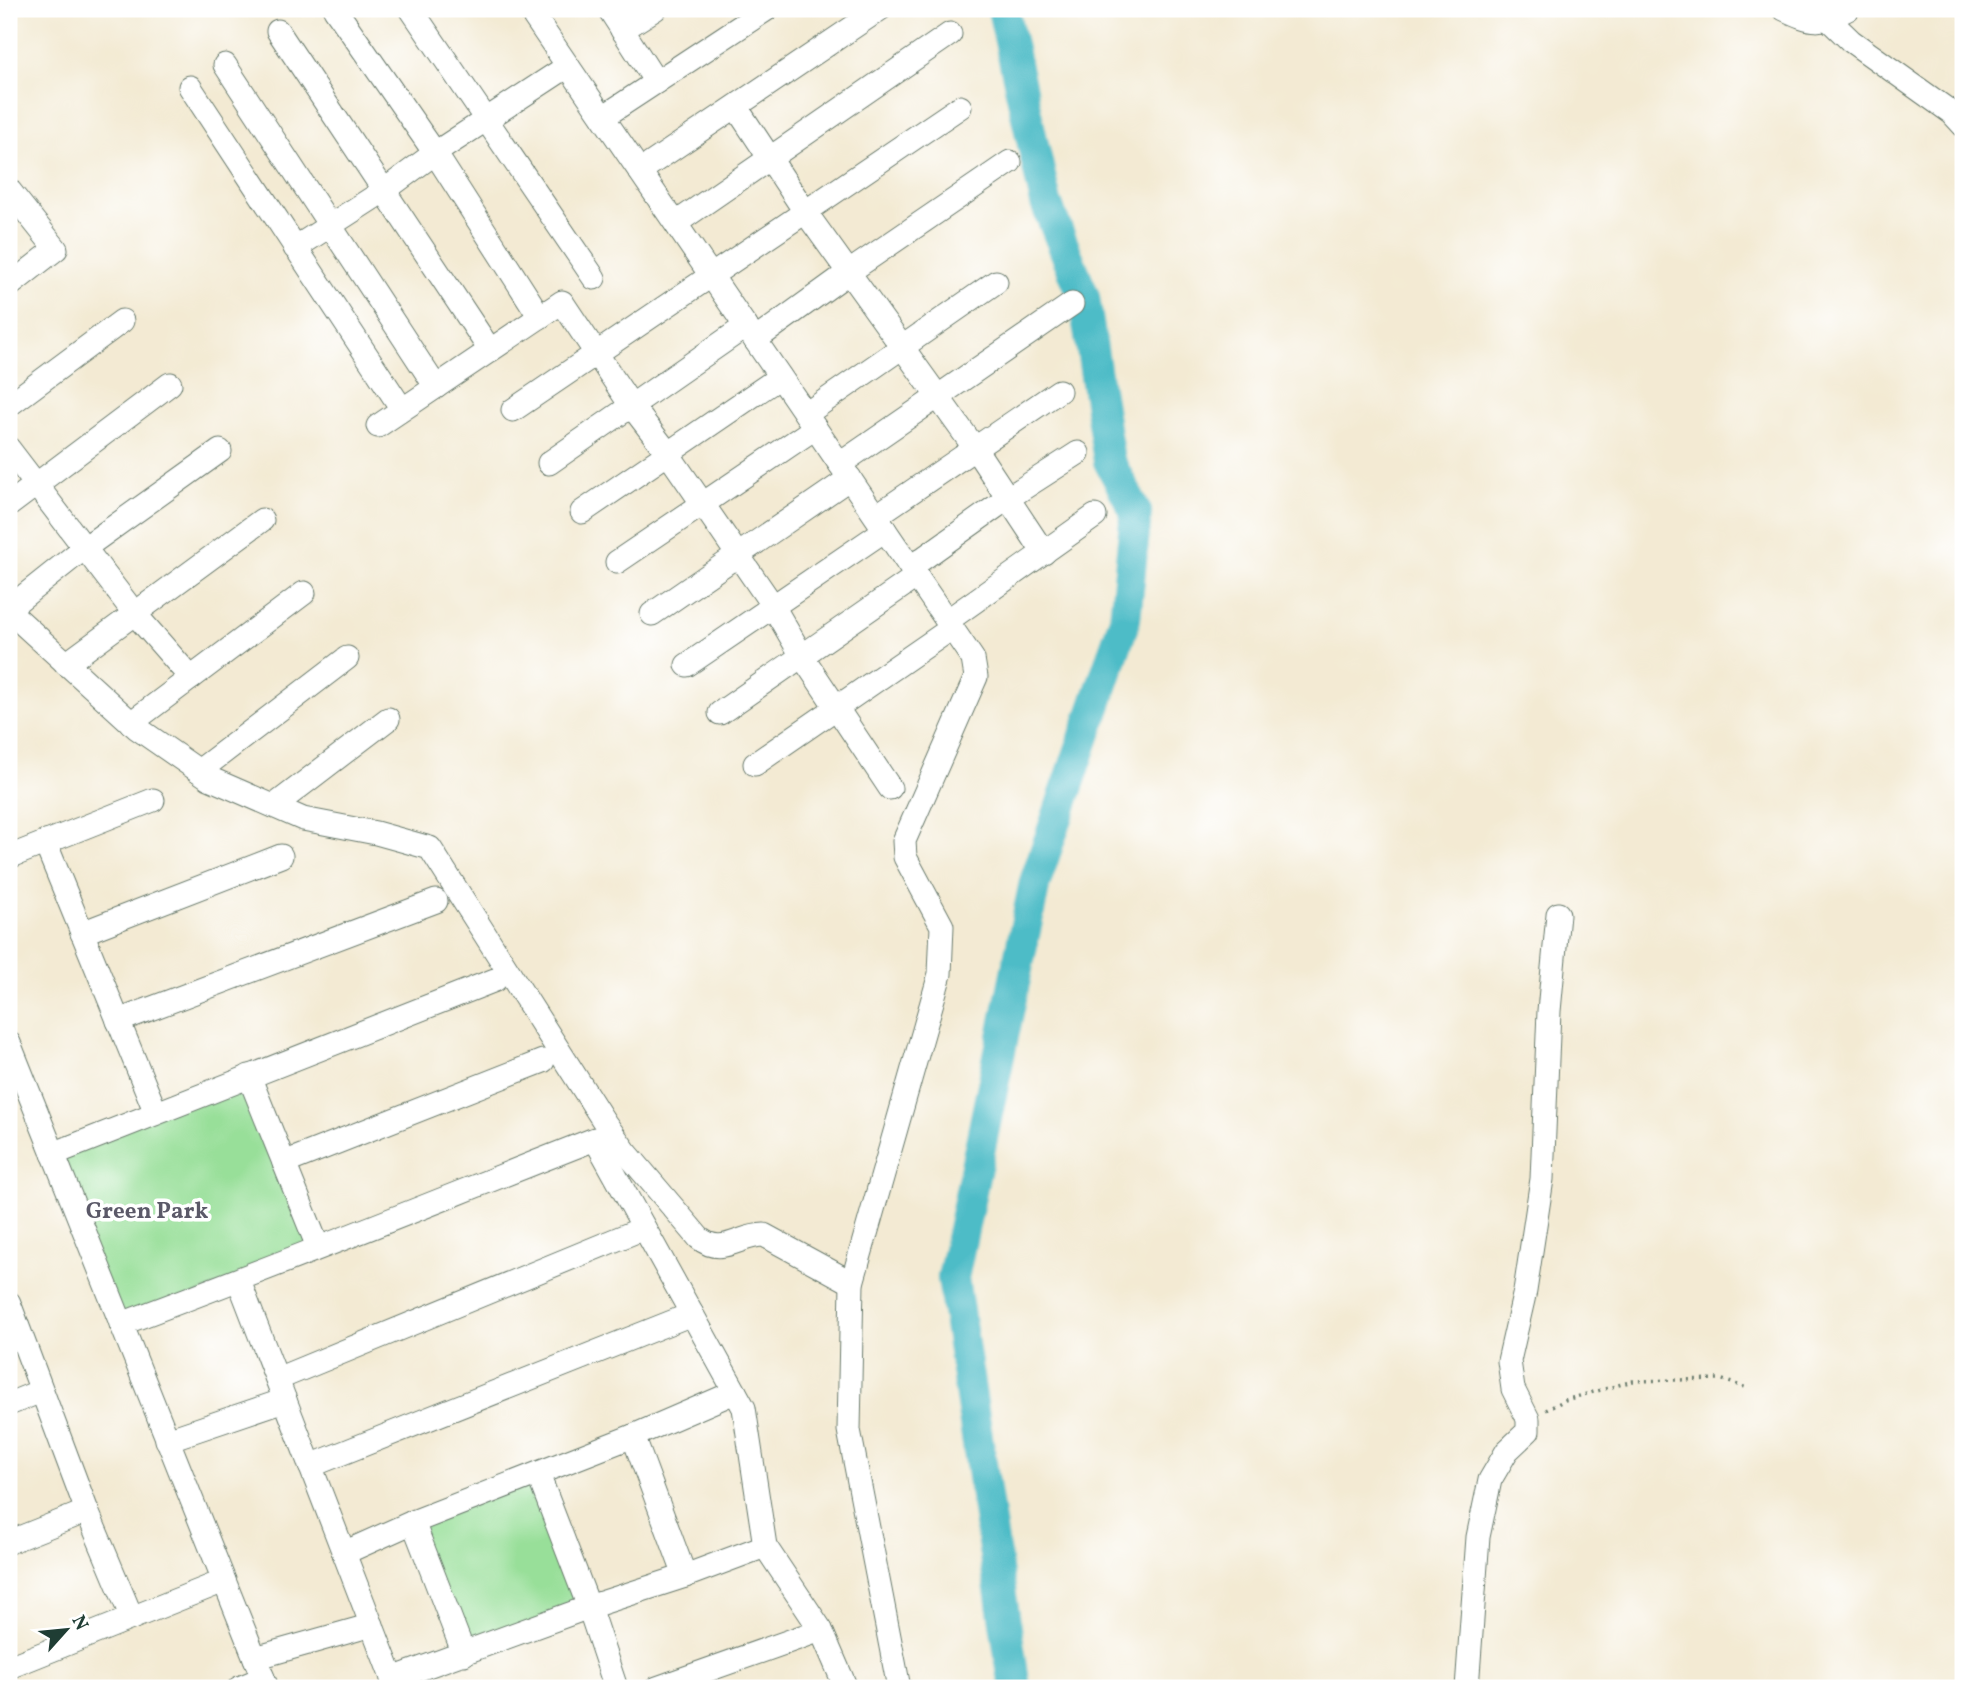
<svg xmlns="http://www.w3.org/2000/svg" width="1972" height="1697" viewBox="0 0 1972 1697" font-family="Vollkorn,serif">
	<style>
		.green { fill: #98df99; stroke: #5c8e66; stroke-width: 2 }
		.lines { fill: none; stroke-linecap: round; stroke-linejoin: round }
		.river { stroke: #4ebcc7; stroke-width: 32 }
		.minor-casing { stroke: #697a6c; stroke-width: 25 }
		.path { stroke: #697a6c; stroke-width: 3.5; stroke-dasharray: 2 5; stroke-linecap: butt }
		.minor { stroke: #fff; stroke-width: 23 }
		.labels { text-anchor: middle; dominant-baseline: central; stroke-width: 7; stroke-linejoin: round; paint-order: stroke }
		.neighbourhood-label { font-size: 23px; font-weight: bold; fill: #5b5968; stroke: #fff }
	</style>
	<rect width="100%" height="100%" fill="#fff"/>
	<filter id="ink" filterUnits="userSpaceOnUse"><feTurbulence type="fractalNoise" baseFrequency=".0143" numOctaves="2"/><feDisplacementMap in="SourceGraphic" scale="14" xChannelSelector="R" yChannelSelector="G"/><feConvolveMatrix kernelMatrix="1 2 1 2 8 2 1 2 1" color-interpolation-filters="sRGB"/></filter>
	<filter id="wash" filterUnits="userSpaceOnUse"><feTurbulence type="fractalNoise" baseFrequency=".00686" numOctaves="4" result="noise"/><feDisplacementMap in="SourceGraphic" scale="28" xChannelSelector="R" yChannelSelector="G"/><feGaussianBlur stdDeviation="1.57" result="paint"/><feColorMatrix in="noise" values="0 0 0 0 0 0 0 0 0 0 0 0 0 0 0 0 0 1.4 0 .05"/><feComposite in="paint" operator="in"/></filter>
	<g filter="url(#wash)">
		<rect width="100%" height="100%" fill="#f3ead3"/>
		<g class="green">
			<polygon points="249,1076 318,1247 121,1324 53,1154"/>
			<polygon points="538,1474 589,1607 464,1654 413,1522"/>
		</g>
		<g class="lines">
			<polyline class="river" points="1003,9 1046,203 1084,297 1109,461 1136,512 1125,619 1035,882 953,1278 1015,1688"/>
		</g>
	</g>
	<g filter="url(#ink)">
		<g class="lines">
			<g class="minor-casing">
				<g id="minor">
					<polyline points="335,9 435,153 540,317"/>
					<polyline points="411,9 594,278"/>
					<polyline points="529,9 973,659 976,677 904,841 905,857 942,926 940,974 852,1283 849,1430 899,1688"/>
					<polyline points="609,9 656,82"/>
					<path d="M 1784,9 C 1814,23 1819,24 1848,9"/>
					<polyline points="1818,9 1851,41 1952,113 1963,125"/>
					<polyline points="622,30 655,9"/>
					<polyline points="278,31 490,350"/>
					<polyline points="225,65 436,387"/>
					<polyline points="190,87 402,409"/>
					<polyline points="736,107 806,213 974,447 1044,553"/>
					<polyline points="603,117 767,9"/>
					<polyline points="640,171 880,9"/>
					<polyline points="9,190 56,249 9,286"/>
					<polyline points="676,223 950,34"/>
					<polyline points="295,248 385,190 435,153 568,66"/>
					<polyline points="755,340 849,272 1010,162"/>
					<polyline points="9,405 122,321"/>
					<polyline points="513,410 960,107"/>
					<polyline points="806,414 996,282"/>
					<polyline points="378,426 562,302 630,404 667,452 773,606 802,656 890,788"/>
					<polyline points="9,449 135,614 191,678"/>
					<polyline points="549,463 746,326"/>
					<polyline points="840,464 1072,304"/>
					<polyline points="9,505 170,384"/>
					<polyline points="582,512 780,377"/>
					<polyline points="876,516 1059,391"/>
					<polyline points="617,562 815,428"/>
					<polyline points="911,567 1008,498 1078,453"/>
					<polyline points="9,608 83,549 220,451"/>
					<path d="M 9,611 L 137,728 L 209,778 L 303,819 L 376,833 L 430,848 L 605,1123 L 625,1151 L 699,1238 C 722,1257 739,1235 764,1235 L 852,1283"/>
					<polyline points="652,614 850,478"/>
					<polyline points="947,621 1095,516"/>
					<polyline points="66,664 262,520"/>
					<polyline points="687,665 885,530"/>
					<polyline points="720,713 917,576"/>
					<polyline points="131,723 304,593"/>
					<polyline points="755,764 952,628"/>
					<polyline points="199,771 347,658"/>
					<polyline points="274,806 388,719"/>
					<polyline points="45,842 156,1113"/>
					<polyline points="9,857 153,800"/>
					<polyline points="82,933 281,856"/>
					<polyline points="118,1021 436,901"/>
					<polyline points="9,1043 267,1688"/>
					<polyline points="249,1076 318,1247"/>
					<polyline points="53,1154 495,980"/>
					<polyline points="284,1163 543,1061"/>
					<polyline points="239,1281 396,1688"/>
					<polyline points="9,1303 87,1511 132,1618"/>
					<path d="M 121,1324 C 280,1265 437,1201 595,1139 L 744,1408 L 765,1546 L 821,1630 L 846,1688"/>
					<polyline points="277,1379 644,1228"/>
					<polyline points="9,1404 41,1391"/>
					<polyline points="633,1436 685,1576"/>
					<polyline points="167,1440 285,1400"/>
					<polyline points="310,1466 692,1314"/>
					<polyline points="538,1474 589,1607 616,1688"/>
					<polyline points="413,1522 464,1654"/>
					<polyline points="9,1542 87,1511"/>
					<polyline points="344,1553 413,1522 633,1436 735,1392"/>
					<polyline points="255,1658 372,1625"/>
					<polyline points="9,1667 224,1581"/>
					<polyline points="392,1679 589,1607 685,1576 765,1546"/>
					<polyline points="239,1688 263,1678"/>
					<polyline points="657,1688 821,1630"/>
					<polyline points="1467,1688 1478,1537 1490,1480 1507,1451 1528,1431 1528,1419 1513,1389 1509,1361 1525,1291 1542,1179 1549,1011 1558,914"/>
				</g>
			</g>
			<polyline class="path" points="1546,1410 1565,1400 1633,1381 1720,1379 1747,1388"/>
			<use href="#minor" class="minor"/>
		</g>
	</g>
	<g class="labels">
		<g class="neighbourhood-label">
			<text x="147" y="1212">Green Park</text>
		</g>
	</g>
	<rect width="1972" height="1697" fill="none" stroke="#fff" stroke-width="35"/>
	<g transform="translate(66 1630) rotate(63)" stroke="#ffffff" stroke-width="5" paint-order="stroke">
	<path d="M0-5L12 26L0 18L-12 26Z" fill="#1f3d34"/>
	<text y="-10" font-size="19" font-weight="bold" text-anchor="middle" fill="#1f3d34">N</text>
	</g>
</svg>
